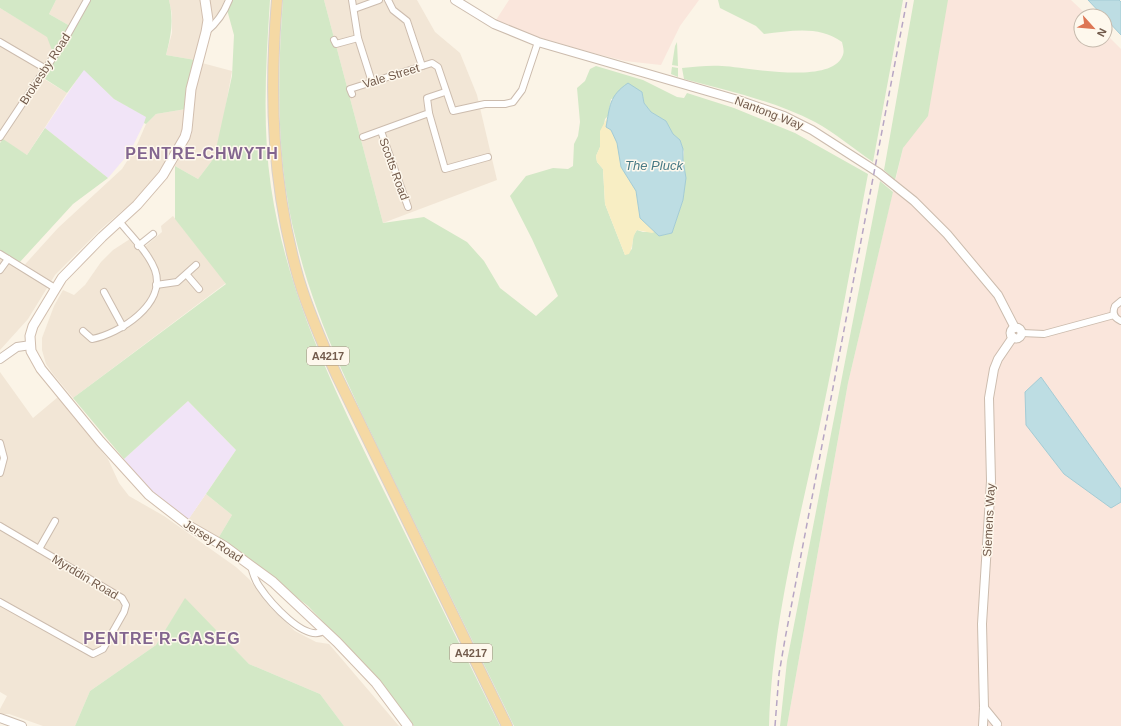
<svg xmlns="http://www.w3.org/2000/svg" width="1121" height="726" viewBox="0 0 1121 726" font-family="Arial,sans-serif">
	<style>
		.residential { fill: #f2e6d6 }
		.commercial { fill: #fae6dc }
		.education { fill: #f1e4f7 }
		.green { fill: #d3e8c6; fill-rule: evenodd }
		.sand { fill: #f8eec4 }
		.water { fill: #bddde3; stroke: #a4ccd5 }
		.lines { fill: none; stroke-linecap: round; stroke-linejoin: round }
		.minor-casing { stroke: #ccbcae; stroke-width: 8 }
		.tertiary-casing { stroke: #ccbcae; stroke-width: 10 }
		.secondary-casing { stroke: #d1beae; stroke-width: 11 }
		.primary-casing { stroke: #d8d1cd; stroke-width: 12 }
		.minor { stroke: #fff; stroke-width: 6 }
		.tertiary { stroke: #fff; stroke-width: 8 }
		.secondary { stroke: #fff; stroke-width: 9 }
		.primary { stroke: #f5d9a4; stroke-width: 10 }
		.rail { stroke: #b7a6c4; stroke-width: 1.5; stroke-dasharray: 6 4; stroke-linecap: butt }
		.labels { text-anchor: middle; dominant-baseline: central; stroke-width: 3; stroke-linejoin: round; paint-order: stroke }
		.shield { fill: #fef8ed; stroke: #9d8b7d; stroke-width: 1 }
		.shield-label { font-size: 11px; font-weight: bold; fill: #735c4d }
		.street-label { font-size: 12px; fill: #735c4d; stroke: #fef8ed }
		.water-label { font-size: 13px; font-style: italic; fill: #487a85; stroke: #fef8ed }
		.district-label { font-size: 16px; font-weight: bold; letter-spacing: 1px; fill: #82658f; stroke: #fef8ed }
	</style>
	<rect width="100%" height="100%" fill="#fbf4e7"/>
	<g class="residential">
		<polygon points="56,0 84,0 70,26 49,14"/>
		<polygon points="169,0 200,0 203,21 195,60 166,55 172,33 172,14"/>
		<polygon points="208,0 225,0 214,23 211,21"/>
		<polygon points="324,0 417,0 435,32 460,53 477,95 497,180 383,223"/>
		<polygon points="0,8 48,37 53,53 39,76 67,93 27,155 0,138"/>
		<polygon points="202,63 232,71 220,138 214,158 198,179 175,166 192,134 195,93"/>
		<polygon points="186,109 184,130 179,142 144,192 101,229 55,275 28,319 0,350 0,257 20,270 58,228 122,169 136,147 146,124 156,114"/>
		<polygon points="173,216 226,283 73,398 53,374 46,364 42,350 42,338 54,306 63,290 74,295 85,285 101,262 113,250 130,239 140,251 162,232 161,226"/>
		<polygon points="0,372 33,418 58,397 108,459 119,483 129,496 164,516 236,567 249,579 270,607 295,631 316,642 329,644 399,726 344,726 320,694 249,664 185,599 156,645 90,691 75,726 43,726 9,714 0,714 0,709 7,696 0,692"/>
		<polygon points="206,494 232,515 219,537 188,520"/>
	</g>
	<g class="commercial">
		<polygon points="509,0 699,0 680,26 661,65 625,61 589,52 534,36 496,20"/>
		<polygon points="947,0 1071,0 1088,16 1081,16 1081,40 1105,40 1105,33 1121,49 1121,726 787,726 848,383 903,148"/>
	</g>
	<g class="education">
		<polygon points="84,69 114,99 147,117 130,152 108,178 45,128"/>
		<polygon points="188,401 236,450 188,520 150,491 124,459"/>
	</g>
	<g class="green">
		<polygon points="0,0 56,0 49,14 70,26 53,53 47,37 0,8"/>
		<path d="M 88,0 L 169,0 C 174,20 171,36 166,55 L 195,60 L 186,109 L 156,114 L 146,124 L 144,123 L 146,117 L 114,99 L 84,70 L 67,93 L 42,77 Z"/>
		<path d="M 229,0 L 270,0 C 266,62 262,125 271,187 C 288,302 342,406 393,509 C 429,581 464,654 500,726 L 414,726 L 377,678 L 308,606 L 219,537 L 232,515 L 206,494 L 236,450 L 188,401 L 124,459 L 73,398 L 226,284 L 175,219 L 175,166 L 198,179 L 214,158 L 232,76 L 234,35 L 226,6 Z"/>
		<path d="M 283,0 L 324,0 L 383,223 L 424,217 L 467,242 L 484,261 L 500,288 L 536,316 L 558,296 L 532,239 L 510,196 L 526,176 L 553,168 L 568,169 L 573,166 L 574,144 L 578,136 L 580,122 L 577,88 L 585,81 L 590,69 L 596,66 L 643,80 L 677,97 L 684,98 L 687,93 L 734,108 L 795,133 L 868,174 C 852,259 837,344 819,429 C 798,527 772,625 769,726 L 514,726 C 473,642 432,558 391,474 C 355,399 317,325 297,244 C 276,165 277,80 283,0 ZM 642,92 L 644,103 L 651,112 L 666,121 L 673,134 L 680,140 L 684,152 L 683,160 L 685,177 L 683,200 L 672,233 L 659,236 L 655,232 L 643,232 L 637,230 L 633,236 L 632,249 L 625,255 L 605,204 L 603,169 L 597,162 L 596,156 L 600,147 L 605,119 L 608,116 L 611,99 Z"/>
		<path d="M 718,0 L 903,0 L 873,162 C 854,149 835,133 815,122 C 775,101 728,91 684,79 L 682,68 C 695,67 709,65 722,66 C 747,67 828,85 842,57 C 845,52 843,47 842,42 C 819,25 791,31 764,34 L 756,26 L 720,8 Z"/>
		<polygon points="914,0 948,0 928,116 903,148 895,180 884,170"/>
		<polygon points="677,42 678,66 672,65 675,46"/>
		<polygon points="672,67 678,68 678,77 671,74"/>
		<polygon points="45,128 108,178 73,204 19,263 0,251 0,143 3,139 27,155"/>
		<polygon points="880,181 893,192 848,383 787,726 780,726 787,661"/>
		<polygon points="185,598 249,664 320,694 344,726 75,726 90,691 156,645"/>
	</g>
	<path class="sand" d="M 608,116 L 606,127 L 611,130 L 617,143 L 628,179 L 636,190 L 640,218 L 655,232 L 652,233 L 637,230 C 631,238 634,246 629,254 L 625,255 L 605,204 L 603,169 L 597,162 L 596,156 L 600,147 L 600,131 Z"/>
	<g class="water">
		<polygon points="1088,0 1119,0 1121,2 1121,35"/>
		<path d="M 628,83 L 642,92 L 644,103 L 651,112 L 666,121 L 673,134 L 680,140 L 683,149 L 683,160 L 686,178 L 683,200 L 672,233 L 659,236 L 640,218 L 636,191 L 621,167 L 617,143 L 611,130 L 606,127 C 610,106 609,96 628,83 Z"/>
		<polygon points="1041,377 1121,489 1121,502 1111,508 1064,474 1026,425 1025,392"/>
	</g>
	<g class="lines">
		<g class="minor-casing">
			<g id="minor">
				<polyline points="352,0 358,38 372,82"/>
				<polyline points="388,0 393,10 407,21 422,66"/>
				<polyline points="354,9 379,0"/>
				<path d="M 206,32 C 217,23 224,13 229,0"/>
				<polyline points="334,40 336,44 358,38"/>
				<polyline points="0,42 46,69"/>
				<polyline points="352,94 350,89 432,63 438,67 453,111 485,104 505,104 513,102 522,90 538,42"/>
				<polyline points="429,113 445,169 488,157"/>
				<polyline points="381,131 408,207"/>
				<polyline points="0,137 64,41 87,0"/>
				<polyline points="363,137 429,113 427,98 445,92"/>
				<polyline points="138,246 153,234"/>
				<polyline points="0,254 55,288"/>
				<polyline points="0,270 8,259"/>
				<polyline points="187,275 199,289"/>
				<polyline points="156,285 177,282 196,265"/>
				<polyline points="104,292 123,327"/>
				<path d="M 1121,301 L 1115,306 C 1112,313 1114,318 1121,321"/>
				<path d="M 83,331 L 92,339 C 119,334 167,304 155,270 C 148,252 131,236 119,221"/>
				<polyline points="1022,333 1044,334 1114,315"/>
				<polyline points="0,443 4,458 0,473"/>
				<polyline points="0,526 122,598 126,605 124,612 103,649 93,654 0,602"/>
				<polyline points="39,549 55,521"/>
				<path d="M 251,566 C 253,574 255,580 259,586 C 269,601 306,645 325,630"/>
			</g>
		</g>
		<g class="tertiary-casing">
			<g id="tertiary">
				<polyline points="455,0 494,24 538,42 738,100 784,116 812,130 879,173 914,201 947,234 998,295 1015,328"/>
				<circle cx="1016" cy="333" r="5.5"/>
				<polyline points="0,359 17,347 31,345"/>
				<polyline points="984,708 997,724"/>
				<polyline points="0,718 22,726"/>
				<polyline points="983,726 984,708 982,624 991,481 989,398 994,369 998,359 1013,337"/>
			</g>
		</g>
		<g class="secondary-casing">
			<polyline id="secondary" points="205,0 208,20 206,32 191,89 187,130 185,137 163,175 137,205 102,237 62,278 33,326 30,336 31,351 41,369 100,441 149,495 189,526 224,546 273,582 337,642 376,683 408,726"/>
		</g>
		<g class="primary-casing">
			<path id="primary" d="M 277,0 C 269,96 272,187 299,280 C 309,313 323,345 337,376 L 507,726"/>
		</g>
		<use href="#minor" class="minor"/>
		<use href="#tertiary" class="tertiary"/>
		<use href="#secondary" class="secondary"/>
		<use href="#primary" class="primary"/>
		<polyline class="rail" points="775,726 779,674 785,639 907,0"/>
	</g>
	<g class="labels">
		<g class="shield">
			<rect x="307" y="347" width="42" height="18" rx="3"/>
			<rect x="450" y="644" width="42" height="18" rx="3"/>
		</g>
		<g class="shield-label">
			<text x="328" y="356">A4217</text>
			<text x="471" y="653">A4217</text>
		</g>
		<g class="street-label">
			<text transform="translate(45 69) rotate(-57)">Brokesby Road</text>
			<text transform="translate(391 76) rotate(-17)">Vale Street</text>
			<text transform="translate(769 113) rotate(21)">Nantong Way</text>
			<text transform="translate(394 169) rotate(70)">Scotts Road</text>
			<text transform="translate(989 520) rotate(-87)">Siemens Way</text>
			<text transform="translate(213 541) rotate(33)">Jersey Road</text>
			<text transform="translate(85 577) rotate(31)">Myrddin Road</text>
		</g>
		<g class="water-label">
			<text x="654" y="165">The Pluck</text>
		</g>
		<g class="district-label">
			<text x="202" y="153">PENTRE-CHWYTH</text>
			<text x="162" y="638">PENTRE'R-GASEG</text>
		</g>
	</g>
	<g transform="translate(1093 28) rotate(117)"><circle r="19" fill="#fef8ed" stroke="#c6baad"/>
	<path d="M0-3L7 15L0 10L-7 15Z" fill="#dd7654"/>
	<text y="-6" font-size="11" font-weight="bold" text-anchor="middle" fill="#735c4d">N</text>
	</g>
</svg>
